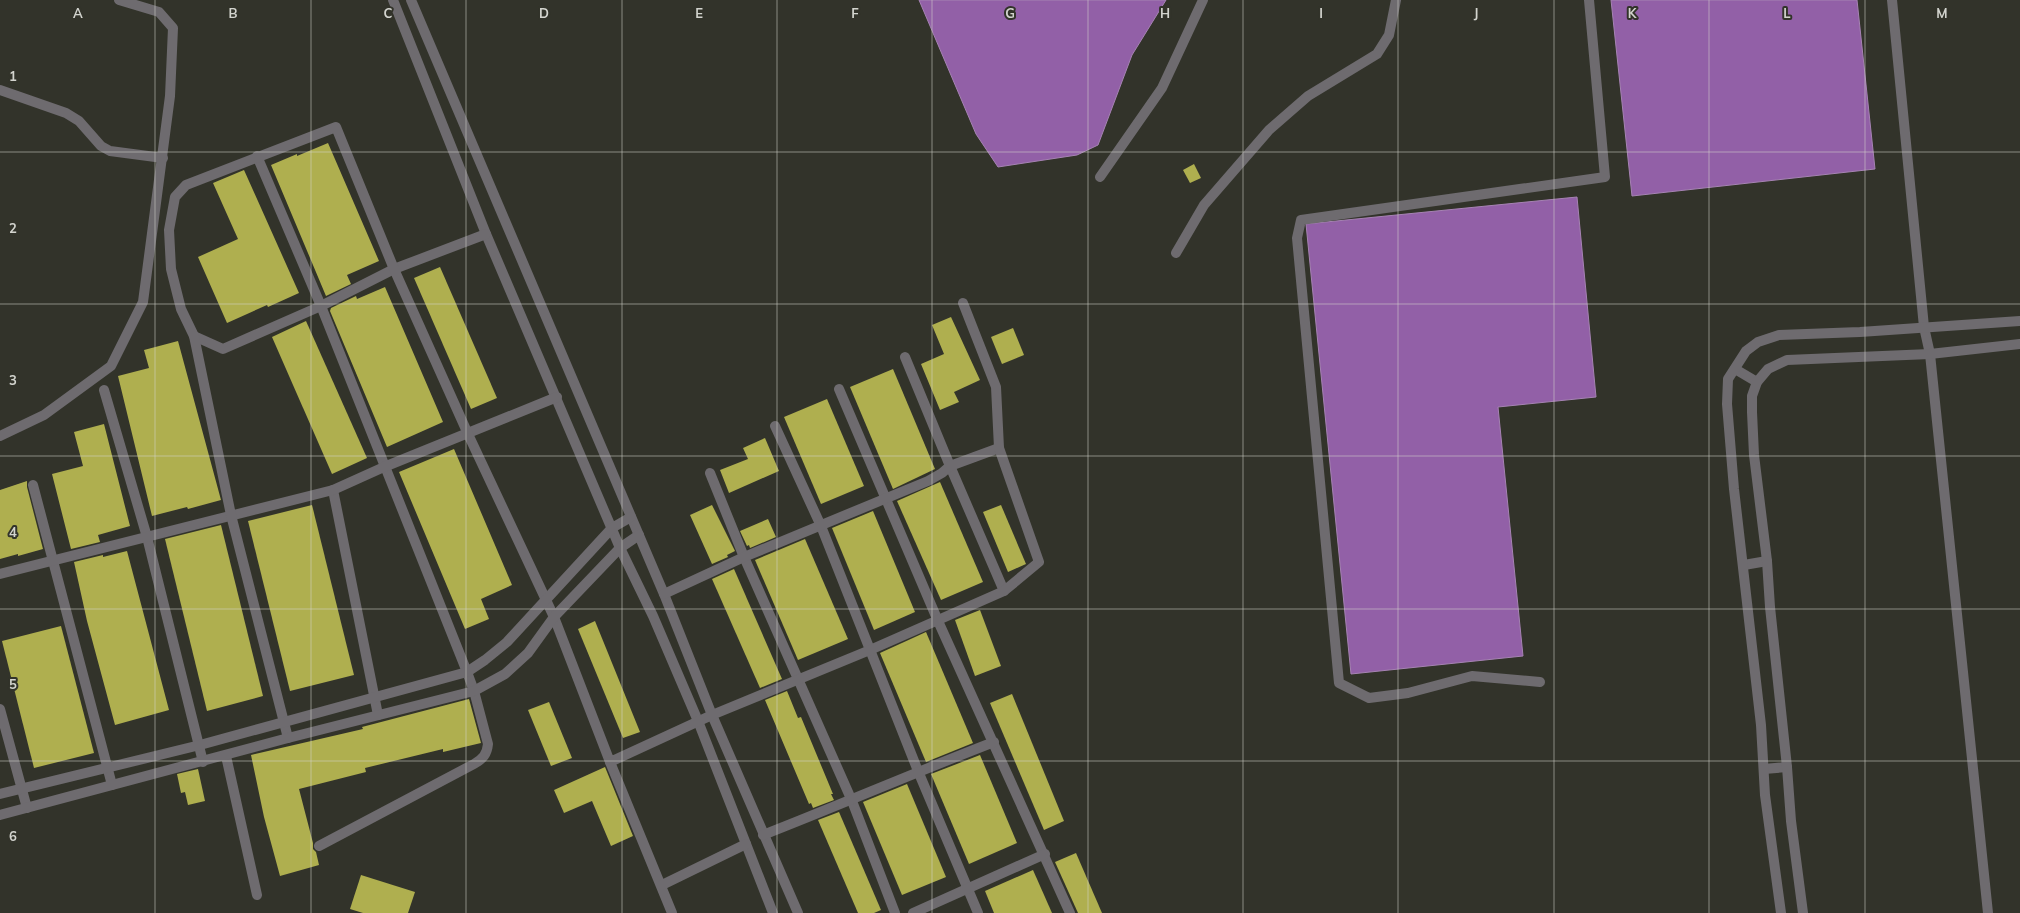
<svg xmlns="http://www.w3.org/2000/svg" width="2020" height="913" viewBox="0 0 2020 913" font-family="Mulish,sans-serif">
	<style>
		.water { fill: #9260a7; stroke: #a683b3 }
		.building { fill: #afaf4f }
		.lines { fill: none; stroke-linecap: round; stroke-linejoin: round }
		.minor { stroke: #6e6b6f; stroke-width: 10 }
		.grid { fill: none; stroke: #d3d4ce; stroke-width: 1; stroke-opacity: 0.55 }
		.grid-label { font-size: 13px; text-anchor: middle; font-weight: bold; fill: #d3d4ce; stroke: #32332a; stroke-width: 4; stroke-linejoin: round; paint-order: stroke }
	</style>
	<rect width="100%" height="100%" fill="#32332a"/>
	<g class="water">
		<polygon points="919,0 1166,0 1132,55 1098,145 1077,155 998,167 976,134"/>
		<polygon points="1611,0 1857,0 1875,169 1632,196"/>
		<polygon points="1577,197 1596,397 1498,407 1523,656 1351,674 1306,224"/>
	</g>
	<g class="building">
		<polygon points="328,143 379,261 347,275 351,284 326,296 271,165 297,154 297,156"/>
		<polygon points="1194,164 1201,178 1190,183 1183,170"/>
		<polygon points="244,170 299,293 268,307 267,305 227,323 198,257 238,239 213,183"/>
		<polygon points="440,267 497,398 471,409 414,278"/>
		<polygon points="385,287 443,422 387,447 330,311 331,308 356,296 357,299"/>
		<polygon points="951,317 980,380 954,392 959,402 940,410 921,364 944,354 932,325"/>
		<polygon points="306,321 367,458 332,474 272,337"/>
		<polygon points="1013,328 1024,355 1002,364 991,337"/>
		<polygon points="178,341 221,500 188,509 187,507 152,516 118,376 149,368 144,350"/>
		<polygon points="893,369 935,469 893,489 850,387"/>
		<polygon points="827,399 864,486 821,504 784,417"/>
		<polygon points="104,424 130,526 98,535 100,542 71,549 52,474 83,466 74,432"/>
		<polygon points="765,438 779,471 729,493 720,470 748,459 743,448"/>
		<polygon points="454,449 512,585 481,599 489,619 465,629 399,472"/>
		<polygon points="27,481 27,487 43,549 18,556 18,554 0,559 0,490"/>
		<polygon points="940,482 983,582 941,600 897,501"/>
		<polygon points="312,505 354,675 290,691 248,521"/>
		<polygon points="712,505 735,551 727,555 728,557 712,564 690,515"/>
		<polygon points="1001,505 1026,564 1008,572 983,512"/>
		<polygon points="873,511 915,612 874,630 832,528"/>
		<polygon points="768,519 776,537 750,548 749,545 747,546 740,531"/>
		<polygon points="221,525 263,696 207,711 165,539"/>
		<polygon points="805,539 848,639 798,660 755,560"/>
		<polygon points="127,551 169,710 115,725 87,621 74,562 103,555 103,557"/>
		<polygon points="734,569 782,679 760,688 712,579"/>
		<polygon points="980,610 1001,666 975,676 955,620"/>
		<polygon points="595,621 640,732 623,738 578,629"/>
		<polygon points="61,626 94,753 34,768 2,641"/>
		<polygon points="926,632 973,743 926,762 880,653"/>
		<polygon points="787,691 798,718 801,717 833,794 831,794 834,800 813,808 811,803 809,804 765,700"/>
		<polygon points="1012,694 1064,821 1044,830 990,703"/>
		<polygon points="469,699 481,743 443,752 443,749 365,768 366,772 299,789 313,843 313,849 316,852 319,865 280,876 264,817 251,755 363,729 362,727"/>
		<polygon points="549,702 572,758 551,766 528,710"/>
		<polygon points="980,755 1017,843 969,864 931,774"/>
		<polygon points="605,767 633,836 611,846 592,801 564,813 554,790"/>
		<polygon points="198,769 205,801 188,805 185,792 181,793 177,774"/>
		<polygon points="907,784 946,877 902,895 863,802"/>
		<polygon points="839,812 881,910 874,913 858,913 818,820"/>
		<polygon points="1076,853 1102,913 1078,913 1055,862"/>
		<polygon points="1033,870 1052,913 994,913 985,891"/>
		<polygon points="361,875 415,892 408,913 363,913 350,909"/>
	</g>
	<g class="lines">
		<g class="minor">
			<polyline points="393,0 486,234 620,548 653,616 698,721 773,913"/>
			<polyline points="411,0 664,594 712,715 798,913"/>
			<polyline points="1892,0 1924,327 1930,354 1988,913"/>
			<polyline points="0,90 66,113 79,121 101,146 110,151 163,158"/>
			<path d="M 257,156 L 321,306 L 467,672 L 474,691 L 488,744 C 487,754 483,759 474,764 L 319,846"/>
			<polyline points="1100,177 1162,88 1203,0"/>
			<polyline points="1176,253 1204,205 1269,130 1308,96 1377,54 1389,35 1396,0"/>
			<polyline points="194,336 223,349 321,306 394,269 486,234"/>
			<polyline points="905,357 950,466 1004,591"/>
			<polyline points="1735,369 1757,382"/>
			<polyline points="839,389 938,621 1070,913"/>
			<polyline points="104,390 147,537 203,762"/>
			<polyline points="775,426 821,526 918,771 978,913"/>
			<polyline points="0,436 44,415 111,366 143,302 170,96 173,28 159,12 119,0"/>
			<polyline points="710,473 744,557 852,801 895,913"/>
			<polyline points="33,485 112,785"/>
			<polyline points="333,490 378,715"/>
			<polyline points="1744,565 1767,561"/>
			<polyline points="0,574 333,490 384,467 557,397"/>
			<polyline points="664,594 744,557 928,481 942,473 950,466 999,448"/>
			<polyline points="1540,682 1472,676 1408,693 1369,698 1339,683 1297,238 1301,220 1605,177 1589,0"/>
			<polyline points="0,709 27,808"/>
			<polyline points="288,738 231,515 194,336 181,309 171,269 169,230 175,197 186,185 336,127 394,269 468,434 554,617 610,762 712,715 870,650 1004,591 1039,562 999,448 996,387 963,303"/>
			<polyline points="226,756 257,895"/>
			<polyline points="610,762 672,913"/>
			<polyline points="1764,769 1787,767"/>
			<polyline points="0,794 200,745 467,672 485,660 507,642 612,528 631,517"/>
			<polyline points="0,815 288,738 474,691 505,674 528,653 554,617 620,548 639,535"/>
			<path d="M 763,835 C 840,805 916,772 994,742"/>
			<polyline points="662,885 746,844"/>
			<polyline points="913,913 1045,854"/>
			<polyline points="1781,913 1765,795 1761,725 1734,489 1727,404 1728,379 1746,351 1758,342 1779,335 1860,332 2020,321"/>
			<polyline points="1803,913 1791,821 1787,767 1770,607 1767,561 1754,455 1752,412 1752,396 1757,382 1768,369 1787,360 1930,354 2020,344"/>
		</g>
	</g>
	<path class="grid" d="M 155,0 L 155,913M 311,0 L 311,913M 466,0 L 466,913M 622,0 L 622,913M 777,0 L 777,913M 932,0 L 932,913M 1088,0 L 1088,913M 1243,0 L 1243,913M 1398,0 L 1398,913M 1554,0 L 1554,913M 1709,0 L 1709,913M 1865,0 L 1865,913M 0,152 L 2020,152M 0,304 L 2020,304M 0,456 L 2020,456M 0,609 L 2020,609M 0,761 L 2020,761"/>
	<g class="grid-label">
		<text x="78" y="18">A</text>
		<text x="233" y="18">B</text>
		<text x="388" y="18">C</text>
		<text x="544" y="18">D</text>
		<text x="699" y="18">E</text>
		<text x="855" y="18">F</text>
		<text x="1010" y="18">G</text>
		<text x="1165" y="18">H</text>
		<text x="1321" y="18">I</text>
		<text x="1476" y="18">J</text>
		<text x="1632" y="18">K</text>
		<text x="1787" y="18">L</text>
		<text x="1942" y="18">M</text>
		<text x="13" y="81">1</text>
		<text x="13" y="233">2</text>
		<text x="13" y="385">3</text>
		<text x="13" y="537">4</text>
		<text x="13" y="689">5</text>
		<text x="13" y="841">6</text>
	</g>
</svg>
